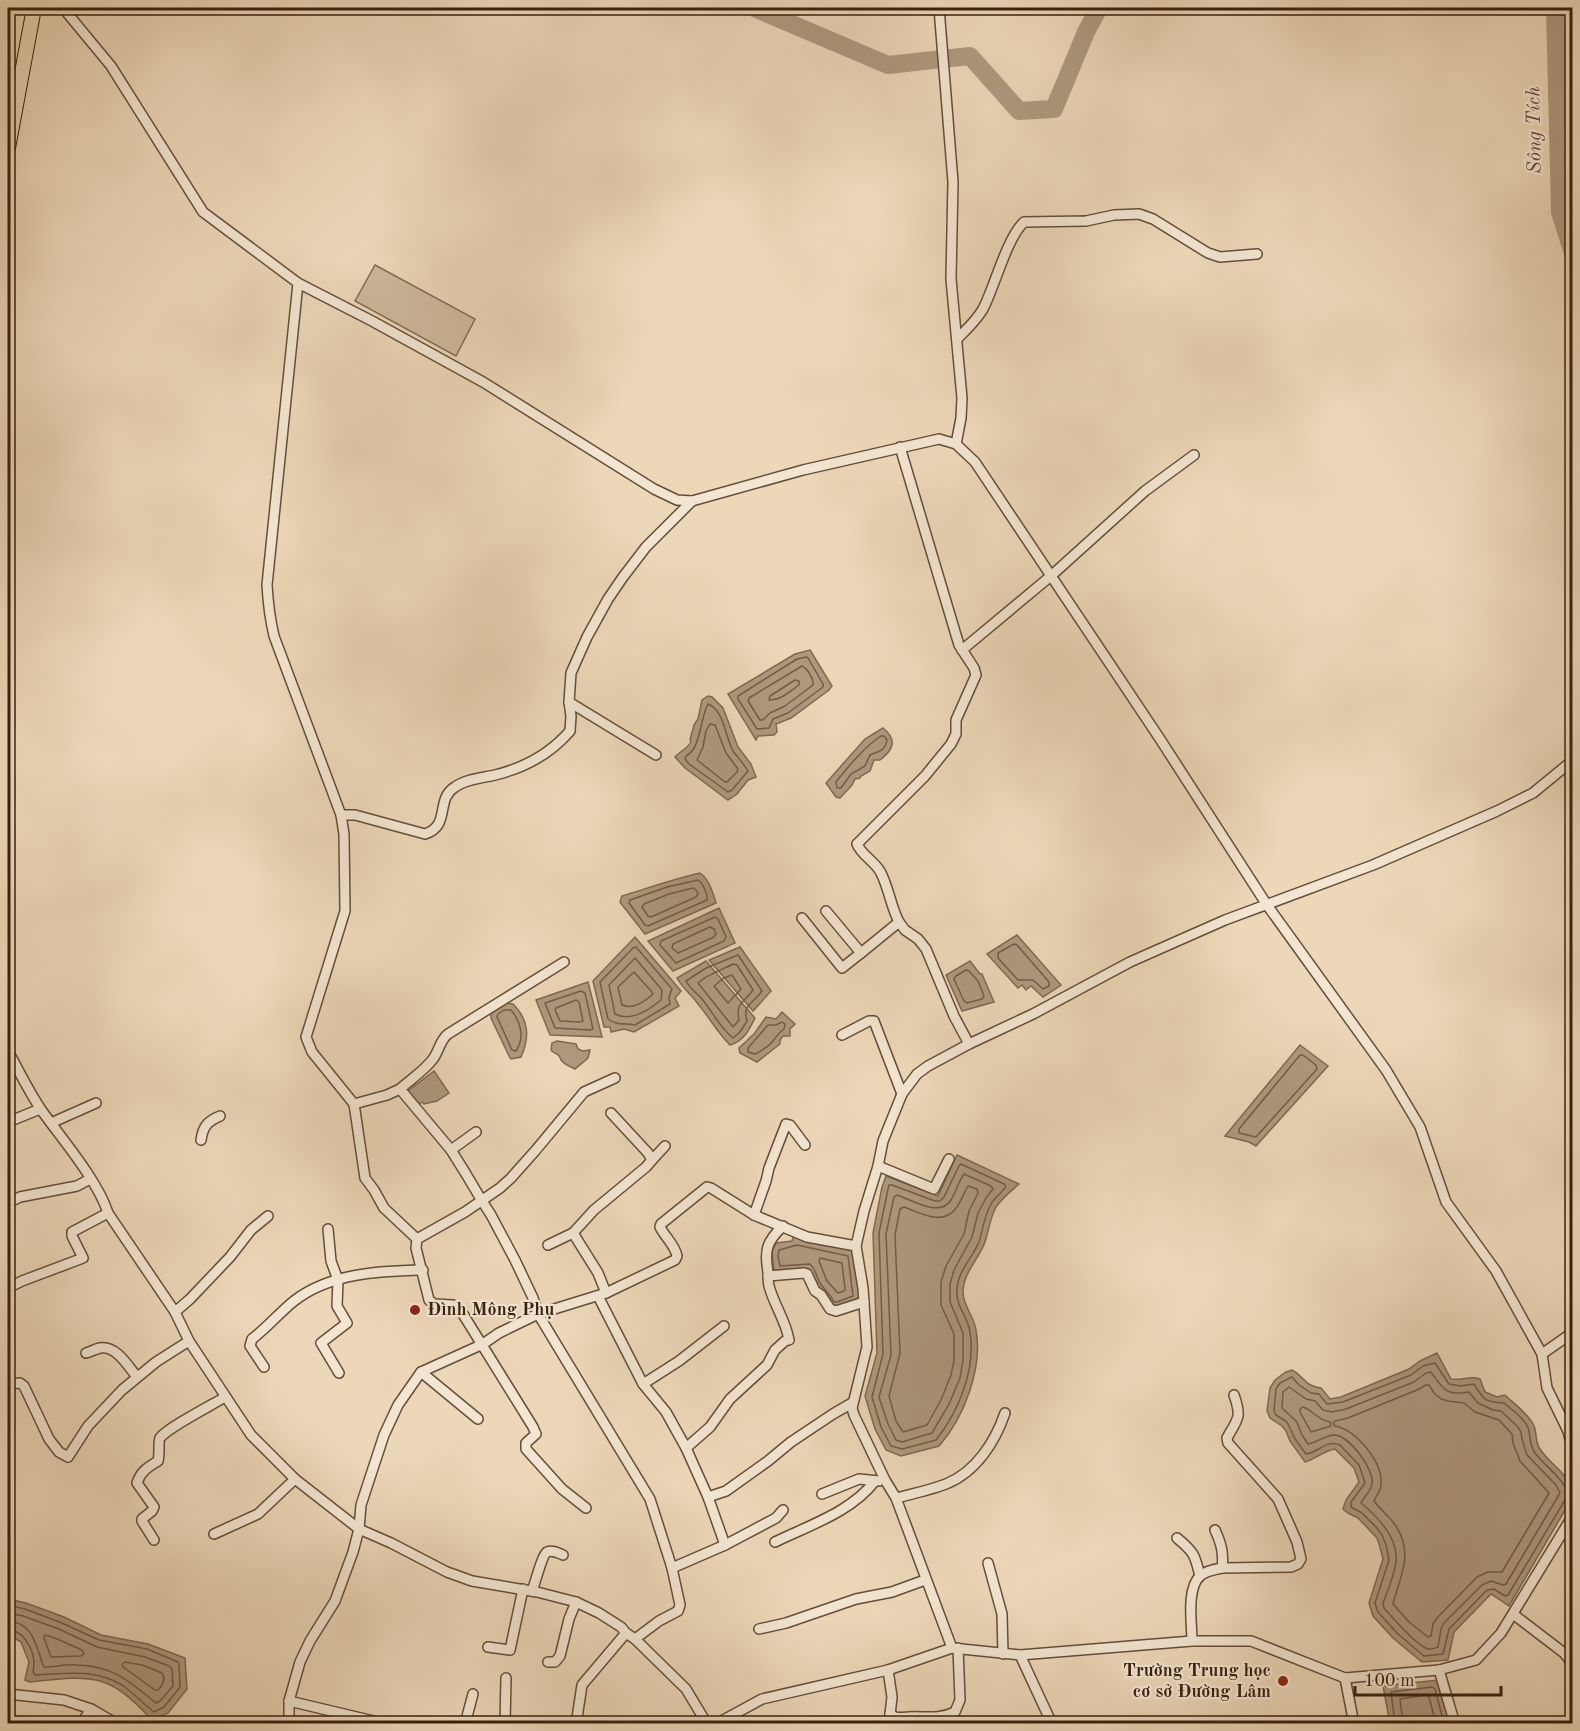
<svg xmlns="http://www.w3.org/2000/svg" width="1580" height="1731" viewBox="0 0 1580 1731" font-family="'Old Standard TT',serif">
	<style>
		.green { fill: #cdb89b; stroke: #826c55; stroke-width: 1.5 }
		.water { fill: #ae997f; stroke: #7e6952; stroke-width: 1.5 }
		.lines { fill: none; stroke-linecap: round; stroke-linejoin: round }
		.shore { stroke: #725c47; stroke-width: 1.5 }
		.river { stroke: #ae997f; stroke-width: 18 }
		.minor-casing { stroke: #644e39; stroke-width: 12 }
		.highway-casing { stroke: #37200f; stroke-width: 16 }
		.minor { stroke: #f3e5d1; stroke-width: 9 }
		.highway { stroke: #ecd7b8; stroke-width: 14 }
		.poi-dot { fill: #8f2418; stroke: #f3e5d1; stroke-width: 2 }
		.labels { text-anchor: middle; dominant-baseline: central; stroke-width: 4.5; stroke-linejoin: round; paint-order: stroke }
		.poi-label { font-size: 18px; font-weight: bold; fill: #37200f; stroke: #f3e5d1; text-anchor: start }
		.water-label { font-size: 20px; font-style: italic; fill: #614a36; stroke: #f3e5d1 }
	</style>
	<rect width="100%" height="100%" fill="#ecd7b8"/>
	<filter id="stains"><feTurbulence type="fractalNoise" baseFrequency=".00333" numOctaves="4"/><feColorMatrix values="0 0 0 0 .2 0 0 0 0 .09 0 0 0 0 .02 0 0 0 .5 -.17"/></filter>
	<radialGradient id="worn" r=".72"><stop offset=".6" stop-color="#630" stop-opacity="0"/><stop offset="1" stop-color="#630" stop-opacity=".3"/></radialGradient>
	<polygon class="green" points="375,265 475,319 456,356 355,301"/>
	<g class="water">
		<polygon points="810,650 832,686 829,690 791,718 776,724 777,732 774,735 758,736 756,740 728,694 795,654"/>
		<path d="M 708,696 L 712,697 L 723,708 L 738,747 L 751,764 L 756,777 L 748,780 L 737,794 L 728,800 L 685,768 L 675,757 C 680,751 687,749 691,742 L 690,740 L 694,725 L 698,719 L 702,700 Z"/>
		<path d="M 883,728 C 898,740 893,750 880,760 L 874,760 L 870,771 L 861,776 L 860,778 L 855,779 L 852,785 L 840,798 L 836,797 L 826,783 L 865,739 Z"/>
		<path d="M 700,873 C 709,879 713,893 716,903 L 645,934 L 620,902 L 622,896 C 648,888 674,879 700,873 Z"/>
		<polygon points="719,908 735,943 673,971 648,941"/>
		<polygon points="1017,935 1061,985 1043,997 1031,986 1026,990 1022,985 1018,988 987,954"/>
		<polygon points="635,937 681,991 675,998 679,1006 634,1032 624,1029 611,1032 610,1027 604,1027 593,981"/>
		<polygon points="740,947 771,991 753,1011 709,960"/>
		<path d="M 706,961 L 755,1018 C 749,1030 744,1041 730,1045 C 718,1033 709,1017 698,1004 C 691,994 683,989 677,978 Z"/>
		<polygon points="970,961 980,974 982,974 994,1002 962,1011 946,975"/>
		<polygon points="588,982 602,1037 550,1035 536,1000"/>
		<path d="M 507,1003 L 513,1004 C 529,1020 530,1037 521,1057 L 511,1059 L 509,1056 L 491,1018 L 491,1012 L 501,1005 Z"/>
		<polygon points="782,1012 795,1024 790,1029 790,1036 783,1036 780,1040 780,1044 757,1062 740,1053 739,1048 754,1034 766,1017 776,1019"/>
		<path d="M 557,1041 L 576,1044 L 578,1049 L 583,1051 L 590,1050 L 588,1058 L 575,1069 C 569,1066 565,1065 561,1060 C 560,1058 560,1056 558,1055 C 552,1050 550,1054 552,1043 Z"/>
		<polygon points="1300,1045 1328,1066 1256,1146 1249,1142 1225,1136"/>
		<polygon points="434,1071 449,1093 437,1101 424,1104 422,1102 419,1104 408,1091"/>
		<path d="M 957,1155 L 1019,1184 C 1011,1191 1002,1198 996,1207 C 990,1218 989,1230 985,1242 C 979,1259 963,1273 963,1292 C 963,1306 974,1316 976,1330 C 983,1368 964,1418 939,1446 L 901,1456 L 886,1450 L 875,1429 L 865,1396 L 877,1353 L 873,1233 L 882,1187 L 886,1176 L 938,1196 Z"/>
		<polygon points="793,1237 854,1251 860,1300 835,1309 816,1290 808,1269 774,1274 772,1251 776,1243 792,1241"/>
		<path d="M 1437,1353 L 1451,1379 C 1462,1381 1471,1375 1480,1379 L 1485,1392 L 1497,1397 L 1505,1395 C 1514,1404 1529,1414 1534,1426 C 1537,1433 1535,1442 1540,1449 C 1552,1468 1571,1472 1572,1498 L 1509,1606 L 1491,1594 L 1454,1632 L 1448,1660 L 1422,1662 L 1393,1638 L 1373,1616 L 1369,1603 L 1383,1559 L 1380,1547 L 1377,1538 L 1358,1518 L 1348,1513 L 1343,1509 L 1346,1500 L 1359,1482 L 1354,1468 L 1335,1449 C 1323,1451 1316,1459 1305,1462 L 1290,1441 L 1286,1431 L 1282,1426 L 1270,1418 L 1267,1411 L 1270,1388 L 1275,1380 L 1286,1372 L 1292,1370 C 1305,1377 1304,1386 1321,1388 L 1330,1399 L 1341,1397 L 1409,1369 L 1420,1361 Z"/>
		<path d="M 8,1599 L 26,1603 L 64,1617 L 101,1635 L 148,1644 L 185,1658 L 187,1689 L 168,1713 L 152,1720 C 138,1705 121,1687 100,1681 C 78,1675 52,1680 30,1682 L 25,1680 L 29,1662 L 21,1642 L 8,1634 Z"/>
		<polygon points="1439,1680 1450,1723 1390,1723 1383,1686"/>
	</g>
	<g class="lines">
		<g class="shore">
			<polygon points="806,657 808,658 823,684 823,687 788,713 773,719 769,728 757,729 738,699 738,696 797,659"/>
			<path d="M 802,666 C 807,668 814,679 813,685 L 785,706 L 770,713 L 763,720 L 760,720 L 748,701 L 749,698 Z"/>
			<path d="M 795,680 L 799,681 L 799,685 C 790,691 780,701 769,700 L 770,696 Z"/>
			<path d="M 708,704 C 724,710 725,736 733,751 C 738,758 744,764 748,771 L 732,790 L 728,792 L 689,764 L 685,759 L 686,756 C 701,749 700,718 708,704 Z"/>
			<polygon points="710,724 715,725 726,753 738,769 737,772 727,782 725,782 697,760 703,747 706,731"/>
			<path d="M 881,736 L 884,736 L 887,740 C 885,752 878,751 870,755 L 865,766 L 851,774 L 841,788 L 837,788 L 836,782 C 849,766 863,748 881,736 Z"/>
			<path d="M 698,880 C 703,883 708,895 707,900 L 648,926 L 645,925 L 629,903 L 630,900 L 667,887 Z"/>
			<polygon points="693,888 696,890 698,894 696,897 651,917 648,916 642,907 644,904 669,894"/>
			<polygon points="715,917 718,919 726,937 724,941 676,963 660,945 661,941"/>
			<polygon points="710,927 714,929 716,934 714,937 678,953 672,948 673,944"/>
			<polygon points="1014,944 1017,945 1049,982 1049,986 1043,989 1033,980 1018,980 998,958 998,953"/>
			<path d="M 636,947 L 672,989 L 669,997 L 670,1004 L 635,1025 C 624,1023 618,1026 608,1019 L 600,982 L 633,948 Z"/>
			<path d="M 738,955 L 762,991 C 753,1004 742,1004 747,1021 L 740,1032 L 733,1038 C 720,1028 712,1011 702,999 C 697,993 690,989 686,981 L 706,968 Z"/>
			<path d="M 635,958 L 662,990 L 661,1000 C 649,1010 630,1022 615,1014 L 609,985 Z"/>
			<path d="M 733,964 L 737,965 L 753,990 C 745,1002 735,1002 739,1020 L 733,1027 L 698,983 C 704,976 724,969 733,964 Z"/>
			<polygon points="966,970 969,971 978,981 984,996 982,999 967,1003 964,1001 954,979 956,976"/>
			<path d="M 634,972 L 652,992 L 653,994 C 644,1002 633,1010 622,1005 L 618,987 Z"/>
			<polygon points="732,975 741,989 728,1003 714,986 724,978"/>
			<polygon points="581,991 585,993 593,1029 590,1030 555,1028 545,1003"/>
			<polygon points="576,1000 579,1002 583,1021 580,1022 560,1021 555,1010 556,1008"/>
			<path d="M 504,1010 L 511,1010 C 521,1022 525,1038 516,1051 L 512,1050 L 497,1017 L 498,1014 Z"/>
			<path d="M 782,1022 L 785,1024 L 784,1029 C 778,1033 777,1036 773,1041 C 769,1046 761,1051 755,1054 L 748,1052 L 748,1048 L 768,1025 L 776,1025 Z"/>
			<polygon points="1300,1055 1303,1055 1316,1065 1317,1069 1256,1137 1239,1133 1239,1129"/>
			<path d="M 961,1164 L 1004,1184 L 1006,1186 C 1002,1193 995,1197 991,1204 C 985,1215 983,1226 980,1239 C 975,1256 958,1269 957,1289 C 955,1306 968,1316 970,1332 C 976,1369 959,1411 936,1440 L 902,1449 L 891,1446 L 881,1427 L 872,1397 L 883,1354 L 879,1233 L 888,1189 L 889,1185 L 892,1185 L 935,1201 L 940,1201 L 944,1197 L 959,1166 Z"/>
			<path d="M 964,1174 L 991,1186 L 993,1189 L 986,1198 L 978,1213 L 972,1237 L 954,1270 L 950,1284 L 950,1302 L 963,1333 L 963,1360 L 960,1378 L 949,1404 L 932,1433 L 902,1442 L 896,1440 L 888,1424 L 879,1397 L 891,1355 L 886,1234 L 894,1197 L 897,1195 C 912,1200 940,1218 951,1200 C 956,1192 958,1182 964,1174 Z"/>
			<path d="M 968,1186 L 977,1189 L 978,1193 L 969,1211 L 964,1234 L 946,1266 L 941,1282 L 941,1305 L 954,1334 L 954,1360 L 951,1375 L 941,1400 L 927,1425 L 903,1432 L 896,1421 L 889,1396 L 900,1353 L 895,1235 L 900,1209 L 904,1207 C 921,1213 943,1227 957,1207 C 961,1201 964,1193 968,1186 Z"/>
			<path d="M 797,1245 L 848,1256 L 853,1296 L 837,1302 L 834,1302 C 830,1294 827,1292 822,1286 C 816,1279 817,1270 810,1264 L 780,1266 L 778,1256 L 779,1250 Z"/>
			<polygon points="820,1258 842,1263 845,1289 844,1291 838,1293 827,1281 819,1261"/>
			<path d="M 1431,1372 C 1443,1389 1446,1396 1469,1392 L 1478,1403 L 1493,1410 L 1501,1411 L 1518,1427 L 1521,1432 L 1522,1439 L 1527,1455 L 1556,1485 L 1560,1493 L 1506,1584 L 1503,1585 L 1491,1581 L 1482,1585 L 1444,1623 L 1441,1629 L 1438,1647 C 1435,1648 1431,1650 1428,1649 C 1417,1646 1392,1617 1384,1608 L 1383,1603 C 1388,1590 1394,1576 1396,1562 C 1399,1538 1378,1517 1361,1503 C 1364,1496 1372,1491 1372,1483 C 1374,1469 1349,1435 1334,1435 C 1324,1436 1316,1443 1308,1444 L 1302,1435 L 1297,1422 L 1282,1408 L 1283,1392 L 1289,1387 L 1306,1399 L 1315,1401 L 1323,1410 L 1332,1412 L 1346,1409 L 1414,1382 L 1426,1373 Z"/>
			<path d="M 1426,1385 L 1429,1385 L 1434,1393 L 1441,1399 L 1448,1401 L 1464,1403 L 1475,1412 L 1499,1420 L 1512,1434 L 1513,1443 L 1520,1461 L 1549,1493 L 1502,1572 L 1488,1572 L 1477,1577 L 1437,1618 L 1433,1624 L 1431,1636 L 1428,1637 L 1409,1622 L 1393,1604 C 1400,1576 1414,1555 1396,1526 C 1390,1517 1381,1510 1374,1501 C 1376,1496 1381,1491 1381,1484 C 1383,1462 1356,1430 1335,1426 L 1333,1423 L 1335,1421 L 1348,1418 L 1417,1390 Z"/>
			<path d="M 1303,1407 C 1314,1411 1316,1419 1330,1422 L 1331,1426 L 1311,1432 L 1300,1412 L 1300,1409 Z"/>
			<path d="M 1572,1490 L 1566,1488 C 1558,1474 1545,1466 1535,1453 C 1530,1446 1530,1438 1529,1431 C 1527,1420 1512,1410 1504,1403 C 1484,1402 1483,1399 1474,1384 L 1460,1386 L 1449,1384 L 1435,1363 L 1423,1366 L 1411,1375 L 1343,1402 L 1327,1404 L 1319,1394 L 1311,1393 L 1299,1385 L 1292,1377 L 1280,1383 L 1276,1389 L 1274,1411 L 1276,1415 L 1287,1422 L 1295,1439 L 1306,1454 C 1318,1453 1326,1439 1340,1445 L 1359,1465 L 1365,1483 L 1351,1502 L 1351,1507 L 1362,1513 L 1376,1527 L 1382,1535 L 1386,1545 L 1389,1560 L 1375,1603 L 1378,1612 L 1398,1634 L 1424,1656 L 1443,1654 L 1449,1629 L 1487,1590 L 1494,1589 L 1505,1596 L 1508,1595 L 1565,1500 L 1568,1497 L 1572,1496"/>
			<path d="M 8,1605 L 25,1609 L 62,1623 L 99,1640 L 147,1649 L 178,1662 L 179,1664 L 180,1687 L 164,1707 L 154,1712 C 143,1704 134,1693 122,1685 C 93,1668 66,1674 35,1675 L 33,1672 C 37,1655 27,1632 8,1629"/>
			<path d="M 8,1613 L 23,1616 L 59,1629 L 97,1647 L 145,1657 L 169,1666 L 172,1669 L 173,1686 L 160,1701 L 156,1703 C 129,1681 113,1666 77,1665 C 66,1664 55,1667 44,1667 C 36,1648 35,1623 8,1621"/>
			<polygon points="45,1635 55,1638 82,1650 84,1654 81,1656 51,1657 44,1638"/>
			<path d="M 125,1662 L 142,1665 L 162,1673 C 166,1679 163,1685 158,1690 L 155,1690 L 123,1667 L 122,1664 Z"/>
			<polyline points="1395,1724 1391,1692 1432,1687 1435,1689 1444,1724"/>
			<polyline points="1403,1724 1400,1699 1426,1695 1429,1697 1436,1724"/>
		</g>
		<g class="river">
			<polyline points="754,8 888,65 970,56 1019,111 1054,109 1086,32 1099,8"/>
			<polyline points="1555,8 1560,212 1572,250"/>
		</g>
		<g class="minor-casing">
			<g id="minor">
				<path d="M 63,8 L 111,66 L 203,212 L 298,283 L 267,585 C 268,602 270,619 274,636 L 341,815 L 344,834 L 345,911 L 306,1037 L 312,1052 L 354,1104 L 365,1178 L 374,1190 L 384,1208 L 417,1239 L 416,1248 L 429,1300 L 434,1304 L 453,1305 L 461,1311 L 533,1427 L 536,1434 L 526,1443 L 526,1449 L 562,1489 L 586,1508"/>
				<polyline points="939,8 953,182 951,279 962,398 961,418 956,444"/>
				<polyline points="298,283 372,321 483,382 654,489 677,500 692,501 803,470 939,439 956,444 975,462 1160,739 1267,905 1386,1070 1420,1127 1446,1202 1496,1271 1542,1354 1547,1388 1568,1431 1572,1447"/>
				<path d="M 957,339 C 967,329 978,319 984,307 C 995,285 1007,238 1024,222 L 1086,221 L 1114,215 L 1139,214 L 1153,219 L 1208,253 L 1220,257 L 1257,254"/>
				<polyline points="962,650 1052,575 1145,491 1194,455"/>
				<polyline points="569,702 656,755"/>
				<path d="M 341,815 L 355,815 L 425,834 C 451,826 435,799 455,787 C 466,779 482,778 495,775 C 524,768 550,754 570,731 L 571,716 L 569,702 L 571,673 L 587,637 L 608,599 L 623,577 L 646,547 L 692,501"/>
				<polyline points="826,911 861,953 899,922 905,930 918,939 926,949 954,1016 969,1044"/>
				<polyline points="802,918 842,968 861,953"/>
				<path d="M 899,922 C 891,907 889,889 881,873 C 875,861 862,856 857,844 L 925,776 L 951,744 L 956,734 L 956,720 L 976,675 L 974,668 L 959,645 L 900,447"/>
				<polyline points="842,1035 869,1021 874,1021 902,1094"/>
				<path d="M 8,1051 C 19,1071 29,1092 42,1111 C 62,1139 98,1181 108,1213 L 175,1312 L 189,1341 L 251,1435 L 295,1479 L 359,1529 L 391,1543 L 447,1572 L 472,1581 L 537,1592 L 576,1602 L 599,1613 L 621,1627 L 626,1633 L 635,1639 L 686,1689 L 707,1724"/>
				<path d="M 400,1089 C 411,1079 424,1071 433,1059 C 439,1051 440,1040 448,1034 L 564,962"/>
				<polyline points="354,1104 387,1095 400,1089 451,1150 466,1174 482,1201 491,1215 515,1260 533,1298 538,1314 650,1499 672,1568 680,1605 678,1611 659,1621 635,1639"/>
				<polyline points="8,1122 40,1109"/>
				<polyline points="51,1123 96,1103"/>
				<path d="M 201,1140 C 203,1126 208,1121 220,1116"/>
				<polyline points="451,1150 476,1132"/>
				<polyline points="652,1160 665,1146"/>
				<polyline points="878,1166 934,1189 949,1159"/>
				<polyline points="8,1203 20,1197 77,1186 90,1179"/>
				<polyline points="754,1215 766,1181 769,1168 786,1124 790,1125 805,1145"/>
				<polyline points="328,1229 331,1261 338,1280 337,1306 347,1323 321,1343 339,1373"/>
				<polyline points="417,1239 465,1212 500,1188 511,1178 535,1151 584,1092 615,1078"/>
				<polyline points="548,1245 573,1233"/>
				<polyline points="768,1276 804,1273 807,1274 815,1291 821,1295 830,1309 836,1311 864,1302"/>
				<polyline points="8,1288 22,1281 83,1258 72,1236 72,1232 108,1213"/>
				<polyline points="606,1293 598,1273 573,1233 594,1210 646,1167 652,1160 648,1153 611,1113"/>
				<polyline points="598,1296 643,1384 666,1412 686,1448 708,1497 726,1491 768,1461 791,1442 833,1414 852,1403"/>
				<polyline points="175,1312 190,1299 230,1257 251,1230 268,1216"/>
				<path d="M 86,1353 C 90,1352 95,1349 100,1348 C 116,1345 128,1366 137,1377"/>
				<polyline points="1542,1354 1572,1333"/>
				<path d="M 264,1367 L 250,1346 L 252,1339 C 267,1328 279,1313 294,1301 C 330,1273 379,1271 423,1270"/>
				<polyline points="421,1372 478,1419"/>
				<polyline points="8,1384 20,1383 24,1386 49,1439 59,1452 68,1457 88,1426 122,1390 156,1362 189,1341"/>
				<polyline points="643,1384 679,1361 724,1326"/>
				<path d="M 686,1448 L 710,1427 L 730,1399 L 767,1365 L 775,1350 L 785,1341 L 789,1340 C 786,1321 774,1305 769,1286 C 768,1282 768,1277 768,1272 C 764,1250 767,1241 783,1226"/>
				<polyline points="822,1494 859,1479 879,1481"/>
				<path d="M 896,1498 C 912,1494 930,1490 946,1484 C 976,1472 995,1442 1005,1413"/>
				<polyline points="214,1534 258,1514 295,1479"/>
				<path d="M 1177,1538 C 1194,1552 1195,1555 1200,1576"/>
				<path d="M 154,1540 L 142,1521 L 142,1519 L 152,1511 L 154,1507 L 137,1483 C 141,1471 147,1468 158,1461 C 160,1454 158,1441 160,1438 C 167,1428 212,1405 225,1397"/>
				<path d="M 775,1542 C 810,1525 851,1512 875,1481"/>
				<polyline points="725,1545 776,1518 783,1510"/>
				<polyline points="988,1563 1002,1614 1003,1654"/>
				<polyline points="672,1568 725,1545 708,1497"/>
				<path d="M 1222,1568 L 1291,1567 L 1298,1564 L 1301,1559 L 1297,1542 L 1278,1499 L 1228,1443 L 1227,1438 C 1238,1418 1242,1418 1234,1395"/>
				<path d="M 532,1591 C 535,1584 542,1555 547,1552 C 551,1550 559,1553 563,1555"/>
				<polyline points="1513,1614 1564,1653 1572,1663"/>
				<polyline points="759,1629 786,1623 856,1599 892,1592 925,1580"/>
				<path d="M 1192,1641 C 1192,1624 1186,1589 1200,1576 C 1204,1572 1216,1569 1222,1568 C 1224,1553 1221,1543 1215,1530"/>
				<polyline points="488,1647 510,1650 523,1589"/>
				<polyline points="952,1648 896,1498 885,1480 854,1415 852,1408 867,1347 863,1288 856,1246 864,1211 878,1166 883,1141 902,1094 917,1074 928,1066 969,1044 1033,1014 1130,962 1225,920 1373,865 1497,811 1533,793 1572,761"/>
				<polyline points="1020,1655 1052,1724"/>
				<polyline points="548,1662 555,1662 560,1656 569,1619 576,1602"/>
				<polyline points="888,1670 892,1697 889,1724"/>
				<polyline points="1439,1670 1455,1724"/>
				<polyline points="1345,1678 1354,1724"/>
				<polyline points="8,1694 64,1700 91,1709 117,1724"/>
				<polyline points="289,1701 386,1724"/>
				<path d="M 890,1713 C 896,1720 900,1717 908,1717 C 925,1716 938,1720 955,1712 L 960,1700 L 958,1648"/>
				<polyline points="577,1718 582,1685 626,1633"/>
				<polyline points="81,1724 91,1709"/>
				<path d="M 289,1724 L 289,1701 L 300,1662 L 310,1641 L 335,1601 L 353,1552 L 359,1529 L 361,1505 L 384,1435 L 398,1405 L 421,1372 L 483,1344 L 499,1333 L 538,1314 L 606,1293 L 675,1260 L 677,1256 C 675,1245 665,1237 660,1227 L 661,1224 L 707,1187 L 711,1188 L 754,1215 L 807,1237 L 856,1246"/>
				<polyline points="465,1724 473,1694"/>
				<polyline points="505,1724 506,1678"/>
				<polyline points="716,1724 762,1699 888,1670 952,1648 1020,1655 1192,1641 1251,1641 1345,1678 1439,1670 1476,1660 1501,1633 1572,1517"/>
			</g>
		</g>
		<g class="highway-casing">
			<g id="highway">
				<polyline points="8,82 9,112"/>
				<polyline points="8,148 34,8"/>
			</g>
		</g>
		<use href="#minor" class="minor"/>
		<use href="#highway" class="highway"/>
	</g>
	<g class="poi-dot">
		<circle cx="415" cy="1310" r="6"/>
		<circle cx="1283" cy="1681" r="6"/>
	</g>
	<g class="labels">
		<g class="poi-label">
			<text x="427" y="1310">Đình Mông Phụ</text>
			<text x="1271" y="1671" text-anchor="end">Trường Trung học<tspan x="1271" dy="21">cơ sở Đường Lâm</tspan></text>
		</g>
		<g class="water-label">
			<text transform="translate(1535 130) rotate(-91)">Sông Tích</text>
		</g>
	</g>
	<rect width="1580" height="1731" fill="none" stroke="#ecd7b8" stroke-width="30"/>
	<rect x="9" y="9" width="1562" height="1713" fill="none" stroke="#37200f" stroke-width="3"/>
	<rect x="15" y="15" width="1550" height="1701" fill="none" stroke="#37200f" stroke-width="1.5"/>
	<path d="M1355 1686v9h146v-9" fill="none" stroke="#37200f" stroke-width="3"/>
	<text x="1364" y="1686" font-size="18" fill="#37200f" stroke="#f3e5d1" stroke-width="4.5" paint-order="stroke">100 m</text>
	<rect width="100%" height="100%" filter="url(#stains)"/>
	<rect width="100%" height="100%" fill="url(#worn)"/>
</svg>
